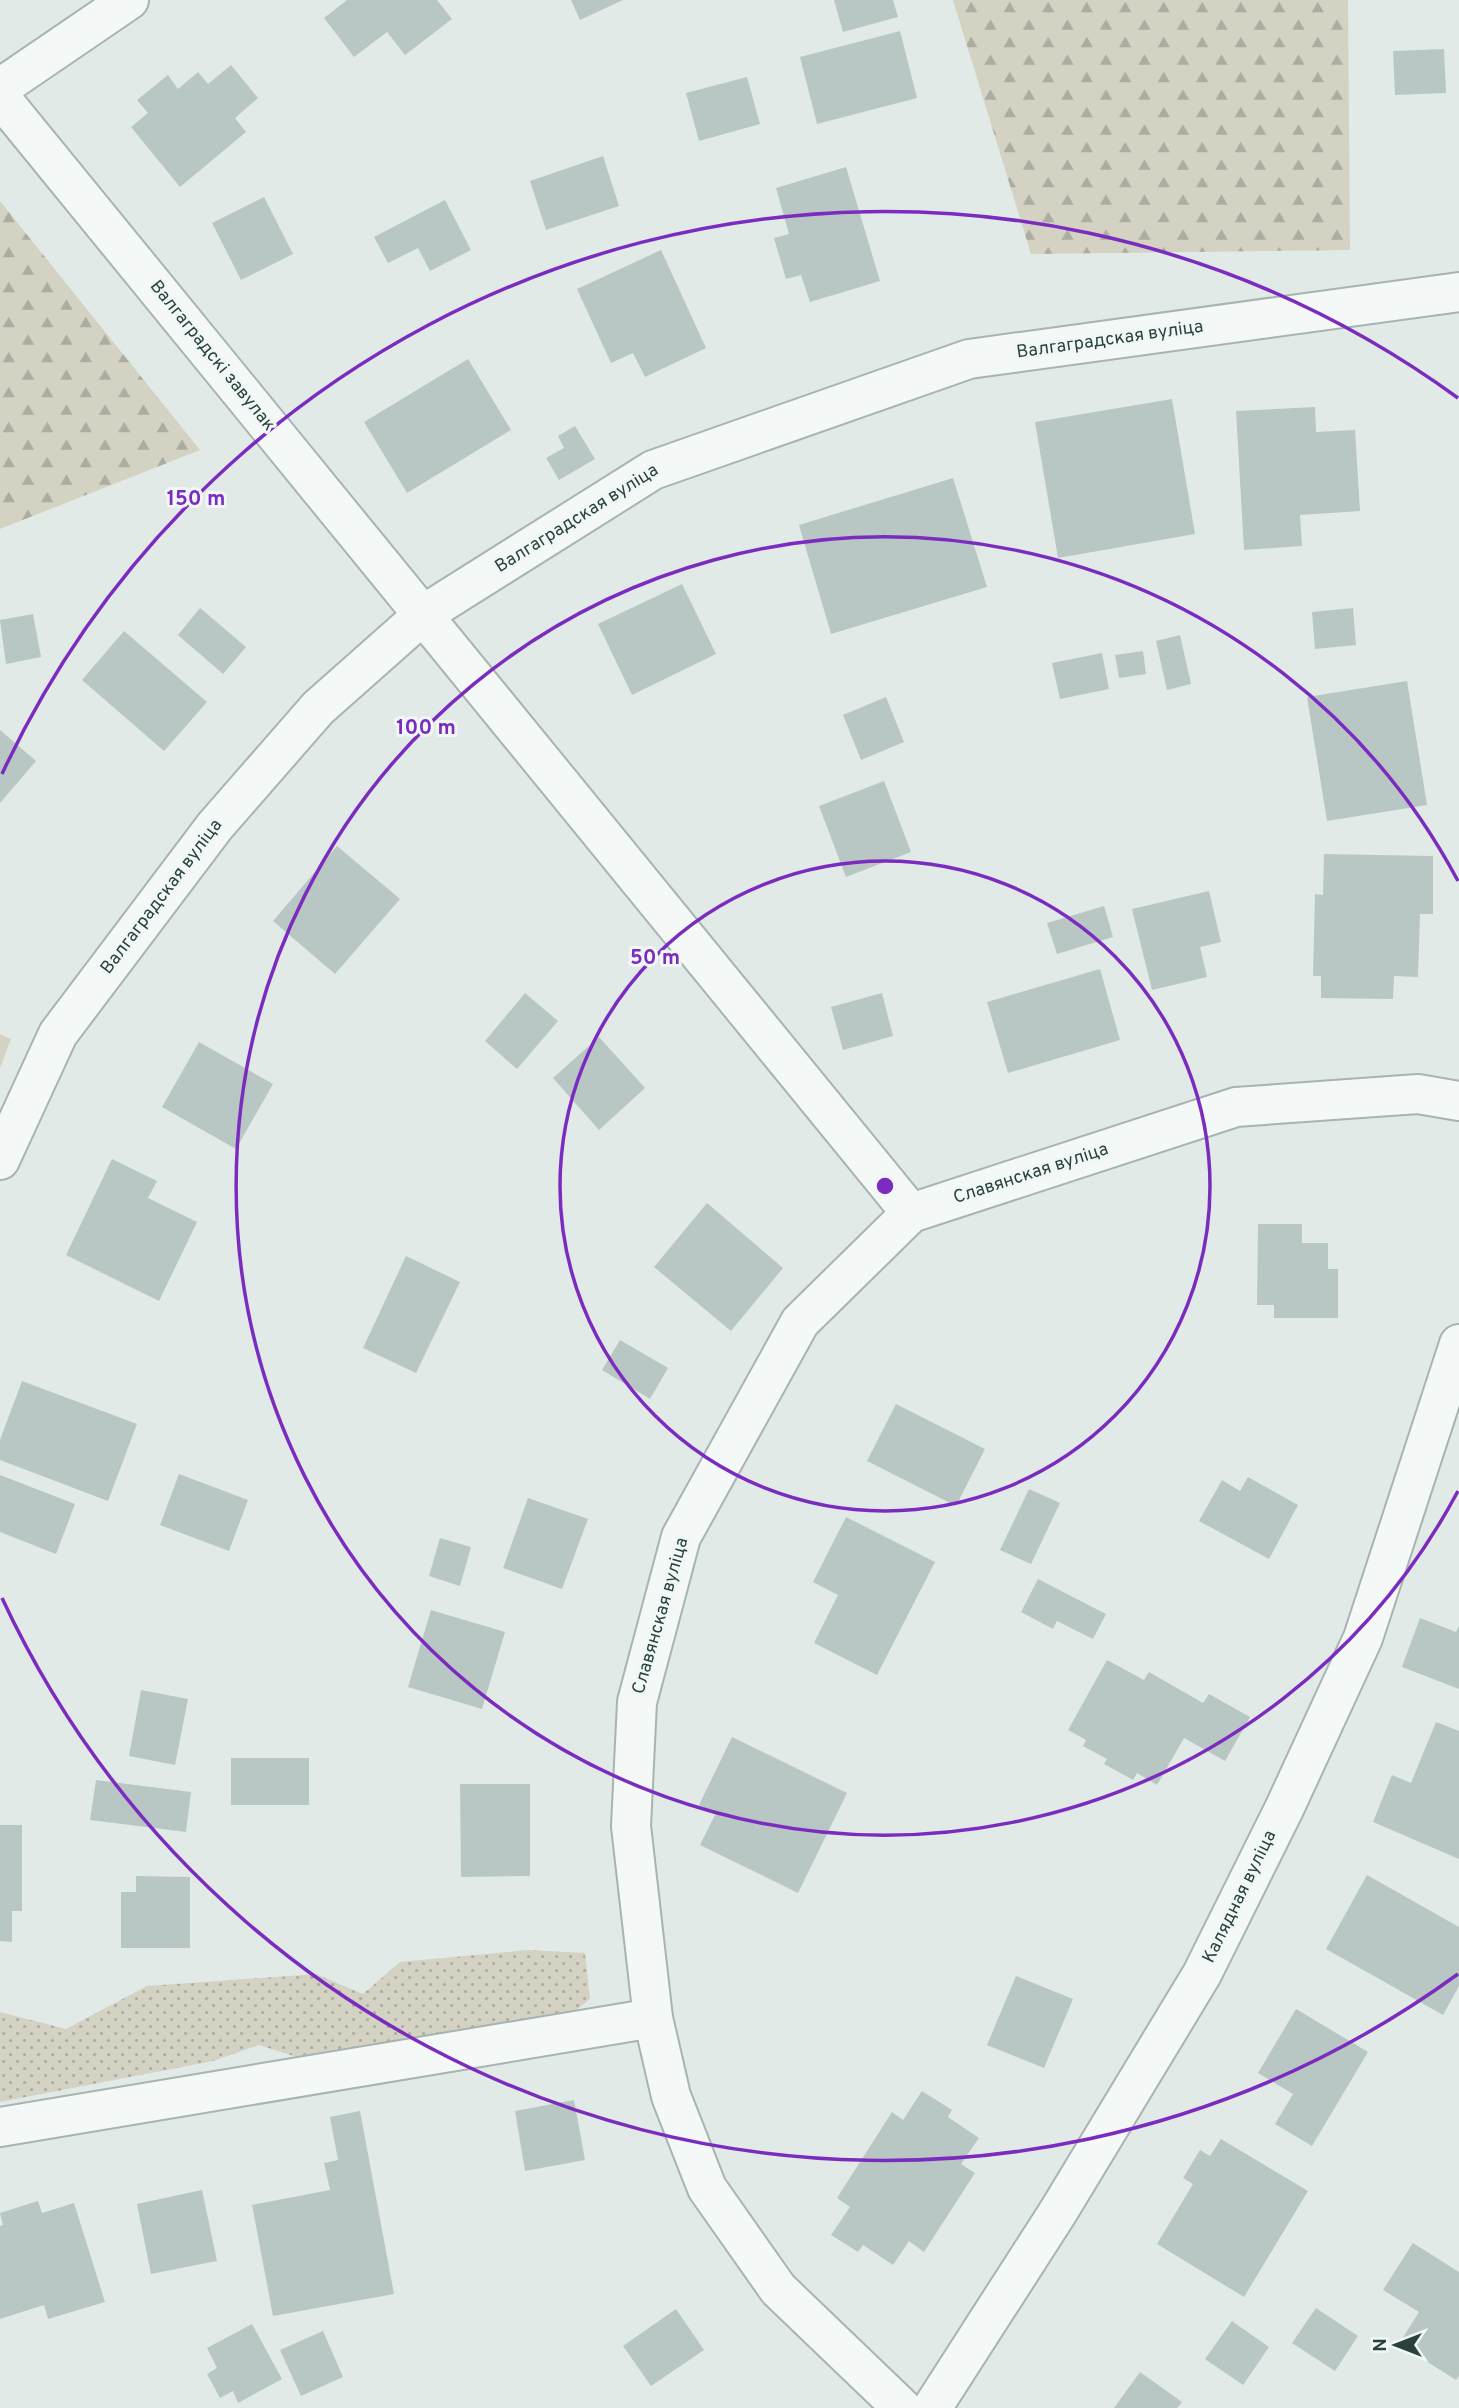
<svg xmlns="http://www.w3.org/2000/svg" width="1459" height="2408" viewBox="0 0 1459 2408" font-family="Overpass,sans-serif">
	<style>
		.grass { fill: url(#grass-dots) }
		.forest { fill: url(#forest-firs) }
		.building { fill: #b9c7c4 }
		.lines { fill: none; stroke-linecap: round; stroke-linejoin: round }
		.minor-casing { stroke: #a7b4b1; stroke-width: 42 }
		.minor { stroke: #f4f8f7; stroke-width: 38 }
		.ring { fill: none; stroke: #7b2cbf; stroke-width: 3.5 }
		.labels { text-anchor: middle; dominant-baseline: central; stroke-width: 6; stroke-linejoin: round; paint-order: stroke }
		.street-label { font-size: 18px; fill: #2a423d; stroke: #f1f7f6 }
		.centre { fill: #7b2cbf; stroke: #f1f7f6; stroke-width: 3.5 }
		.ring-label { font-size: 21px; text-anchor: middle; font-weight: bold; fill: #7b2cbf; stroke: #f1f7f6; stroke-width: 6; stroke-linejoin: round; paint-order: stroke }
	</style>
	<defs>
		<pattern id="grass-dots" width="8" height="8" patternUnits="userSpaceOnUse" patternTransform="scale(1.75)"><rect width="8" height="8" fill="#d4d2c3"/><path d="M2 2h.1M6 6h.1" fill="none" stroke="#acaca0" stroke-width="1.8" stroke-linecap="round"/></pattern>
		<pattern id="forest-firs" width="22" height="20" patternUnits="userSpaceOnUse" patternTransform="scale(1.75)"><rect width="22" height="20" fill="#d4d2c3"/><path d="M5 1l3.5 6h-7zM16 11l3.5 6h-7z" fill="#acaca0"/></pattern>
	</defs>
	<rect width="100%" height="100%" fill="#e2eae8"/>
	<polygon class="grass" points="528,1950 585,1953 590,1999 566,2018 300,2058 259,2045 213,2061 0,2102 0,2012 66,2029 147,1986 316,1974 363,1994 400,1962"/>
	<g class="forest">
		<polygon points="953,0 1348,0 1350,250 1031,254"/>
		<polygon points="0,201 200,450 0,529"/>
		<polygon points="0,1034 11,1039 0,1068"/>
	</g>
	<g class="building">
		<polygon points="347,0 437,0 452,19 405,55 387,32 354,57 324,18"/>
		<polygon points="571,0 623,0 580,20"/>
		<polygon points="834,0 893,0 898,17 843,32"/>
		<polygon points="900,31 917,98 817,124 800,57"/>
		<polygon points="1444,49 1446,93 1395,95 1393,51"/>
		<polygon points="231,65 258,98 235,118 246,132 180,187 131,127 148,113 137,100 168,75 178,89 198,72 208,84"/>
		<polygon points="747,77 760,124 699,141 686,93"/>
		<polygon points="603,156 619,206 546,230 530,181"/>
		<polygon points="846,167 880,281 810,302 801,275 786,279 774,238 789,234 776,188"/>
		<polygon points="264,197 293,254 241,280 212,223"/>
		<polygon points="445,200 471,250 430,271 418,248 388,263 374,237"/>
		<polygon points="661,250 706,348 645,377 633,353 611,363 577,289"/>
		<polygon points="468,359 511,430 407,493 364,422"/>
		<polygon points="1172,399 1195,534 1058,558 1035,422"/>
		<polygon points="1315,407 1316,432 1355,430 1360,511 1300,515 1302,546 1244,550 1236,411"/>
		<polygon points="575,426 595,459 559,480 546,458 564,448 558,436"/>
		<polygon points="953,478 987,587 831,634 799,525"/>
		<polygon points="682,584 716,654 632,695 598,624"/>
		<polygon points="200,608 246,647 223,674 178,635"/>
		<polygon points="1353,608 1356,645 1315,649 1312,612"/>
		<polygon points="33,614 41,657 6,664 0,620"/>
		<polygon points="124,631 207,702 164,751 82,680"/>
		<polygon points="1180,635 1191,684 1167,690 1156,641"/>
		<polygon points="1143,651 1146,674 1119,678 1115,655"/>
		<polygon points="1102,653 1109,689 1060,699 1052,663"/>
		<polygon points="1407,681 1427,805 1327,821 1307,697"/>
		<polygon points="886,697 904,742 861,760 843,715"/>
		<polygon points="0,730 36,761 0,803"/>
		<polygon points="884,781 911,852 846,877 819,806"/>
		<polygon points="337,846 400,899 335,974 273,921"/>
		<polygon points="1324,854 1433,856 1433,914 1420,914 1418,977 1394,976 1393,999 1321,998 1321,976 1313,976 1315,894 1323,895"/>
		<polygon points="1209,891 1221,942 1200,947 1207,977 1152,990 1132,909"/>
		<polygon points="1104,906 1113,937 1057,954 1047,923"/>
		<polygon points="1100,969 1120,1040 1008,1073 987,1002"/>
		<polygon points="525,993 558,1021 517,1069 485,1041"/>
		<polygon points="882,993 893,1036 843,1050 831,1007"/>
		<polygon points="599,1037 645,1088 599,1130 553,1078"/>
		<polygon points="199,1042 273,1084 236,1149 162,1107"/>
		<polygon points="112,1159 157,1181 148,1198 197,1222 159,1301 66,1255"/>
		<polygon points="707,1203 783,1268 731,1331 654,1267"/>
		<polygon points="1258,1224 1302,1224 1302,1243 1328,1243 1328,1269 1338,1269 1338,1318 1274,1318 1274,1305 1257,1305"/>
		<polygon points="406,1256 460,1282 416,1373 363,1348"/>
		<polygon points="620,1340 668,1368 650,1399 602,1370"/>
		<polygon points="22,1381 137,1424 108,1501 0,1460 0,1440"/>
		<polygon points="896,1404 985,1449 956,1506 867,1461"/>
		<polygon points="179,1474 248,1500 229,1551 160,1525"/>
		<polygon points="0,1475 75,1504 56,1554 0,1532"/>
		<polygon points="1248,1477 1298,1505 1269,1559 1199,1521 1222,1480 1240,1491"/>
		<polygon points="1029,1489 1060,1503 1031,1564 1000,1550"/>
		<polygon points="528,1498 588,1519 562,1589 503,1568"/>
		<polygon points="846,1517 935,1562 877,1675 814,1643 838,1595 813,1582"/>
		<polygon points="440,1538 471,1547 460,1586 429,1576"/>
		<polygon points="1038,1579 1106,1614 1093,1639 1057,1621 1053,1629 1021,1612"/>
		<polygon points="431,1610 505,1632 482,1709 408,1687"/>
		<polygon points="1420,1618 1456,1632 1459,1626 1459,1689 1402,1667"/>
		<polygon points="1107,1660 1144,1680 1149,1672 1203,1703 1209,1694 1250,1717 1225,1761 1184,1738 1157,1785 1137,1773 1133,1780 1104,1764 1107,1759 1083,1746 1086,1740 1068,1730"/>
		<polygon points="141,1690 188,1699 175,1765 129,1756"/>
		<polygon points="1436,1722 1459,1731 1459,1859 1373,1822 1392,1775 1411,1783"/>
		<polygon points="732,1737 847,1793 798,1893 700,1845 716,1813 699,1805"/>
		<rect x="231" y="1758" width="78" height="47"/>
		<polygon points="96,1780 191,1792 186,1832 90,1820"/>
		<polygon points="460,1784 530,1784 530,1876 461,1877"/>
		<polygon points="0,1825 22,1825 22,1911 12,1911 12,1942 0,1941"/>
		<polygon points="1367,1875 1459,1927 1459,1986 1443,2015 1326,1949"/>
		<polygon points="136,1876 190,1877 190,1948 121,1948 121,1892 136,1892"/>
		<polygon points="1016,1976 1073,1999 1044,2068 987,2045"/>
		<polygon points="1296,2009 1368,2052 1312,2146 1275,2124 1293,2094 1258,2073"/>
		<polygon points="922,2091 952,2110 948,2117 979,2138 961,2164 975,2173 924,2252 909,2241 893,2265 863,2245 858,2252 831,2235 850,2207 837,2198 892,2112 903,2120"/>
		<polygon points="574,2100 585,2160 525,2171 515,2111"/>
		<polygon points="360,2111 394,2294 273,2316 252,2205 330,2190 324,2163 338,2160 330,2117"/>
		<polygon points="1221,2139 1308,2191 1244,2297 1157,2244 1193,2184 1183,2178 1200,2150 1210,2156"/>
		<polygon points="202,2190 217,2261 151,2274 137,2204"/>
		<polygon points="38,2201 42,2213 74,2203 105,2302 48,2319 44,2305 0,2319 0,2226 3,2225 0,2213"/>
		<polygon points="1413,2243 1459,2272 1459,2376 1456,2380 1399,2344 1419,2312 1383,2290"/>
		<polygon points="1316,2308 1358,2336 1335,2371 1292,2343"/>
		<polygon points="676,2309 704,2350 651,2386 623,2346"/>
		<polygon points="1232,2321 1269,2347 1243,2385 1205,2359"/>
		<polygon points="252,2324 282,2379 238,2403 233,2391 220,2398 207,2374 217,2368 207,2348"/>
		<polygon points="323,2331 343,2377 301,2396 280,2350"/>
		<polygon points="1140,2372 1182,2402 1177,2408 1114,2408"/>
	</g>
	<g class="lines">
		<g class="minor-casing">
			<g id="minor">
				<polyline points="0,88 129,0"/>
				<polyline points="0,97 911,1213"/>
				<polyline points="0,1160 58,1034 215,826 318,708 424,614 653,470 969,359 1459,292"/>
				<polyline points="0,2127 653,2018"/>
				<polyline points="902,2408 778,2289 707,2188 671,2096 653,2018 631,1826 637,1702 681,1537 800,1322 911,1213 1236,1107 1418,1094 1459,1101"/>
				<polyline points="932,2408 1058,2212 1202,1974 1284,1809 1363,1638 1459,1344"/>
			</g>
		</g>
		<use href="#minor" class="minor"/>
	</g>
	<g class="ring">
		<circle cx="885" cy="1186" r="325"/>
		<path d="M1458 1491A649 649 0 1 1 1458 881"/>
		<path d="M1458 1974A974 974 0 0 1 2 1598M2 774A974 974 0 0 1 1458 398"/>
	</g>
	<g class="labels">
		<g class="street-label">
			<text transform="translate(1110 340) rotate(-8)">Валгаградская вуліца</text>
			<text transform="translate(212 356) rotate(51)">Валгаградскі завулак</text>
			<text transform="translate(577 519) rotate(-32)">Валгаградская вуліца</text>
			<text transform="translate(162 897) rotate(-53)">Валгаградская вуліца</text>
			<text transform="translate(1031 1174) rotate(-18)">Славянская вуліца</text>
			<text transform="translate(661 1616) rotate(-74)">Славянская вуліца</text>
			<text transform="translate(1240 1897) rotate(-64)">Калядная вуліца</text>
		</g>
	</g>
	<circle cx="885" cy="1186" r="10" class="centre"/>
	<g class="ring-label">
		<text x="196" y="505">150 m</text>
		<text x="426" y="734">100 m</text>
		<text x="655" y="964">50 m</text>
	</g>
	<g transform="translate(1396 2345) rotate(270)" stroke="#f1f7f6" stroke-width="5" paint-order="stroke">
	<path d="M0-5L12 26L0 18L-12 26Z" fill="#2a423d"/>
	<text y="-10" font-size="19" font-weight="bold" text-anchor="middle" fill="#2a423d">N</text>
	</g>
</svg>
